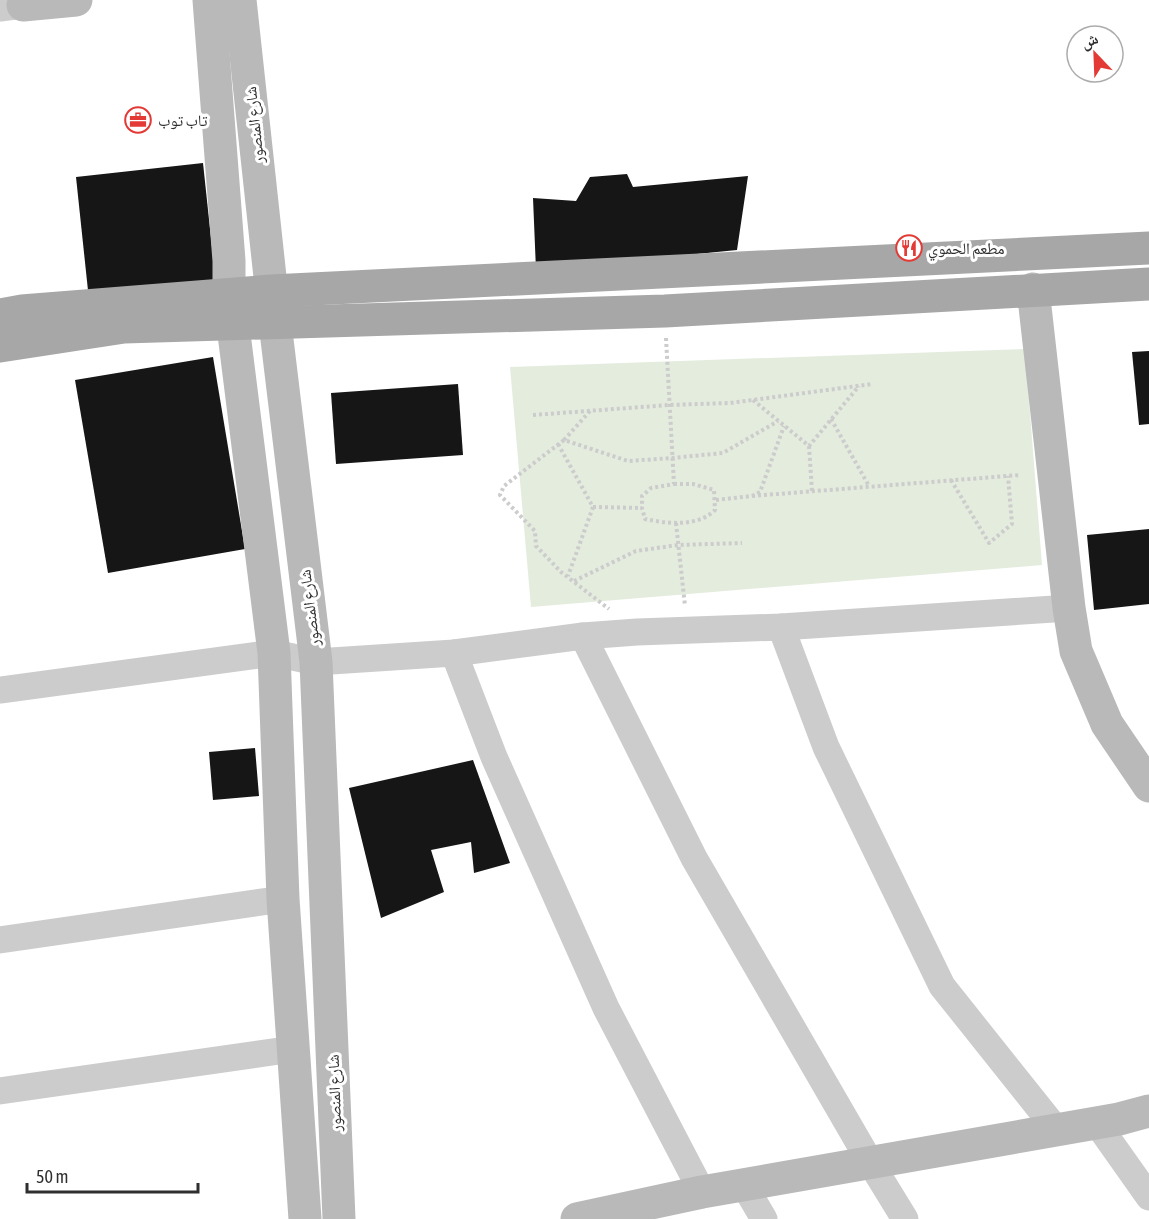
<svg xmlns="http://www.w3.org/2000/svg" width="1149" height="1219" viewBox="0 0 1149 1219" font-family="'Asap Condensed','Noto Naskh Arabic',sans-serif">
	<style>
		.green { fill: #e4ecde }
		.building { fill: #161616 }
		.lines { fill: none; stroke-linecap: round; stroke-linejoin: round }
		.path { stroke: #ccc; stroke-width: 4; stroke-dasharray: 3 3; stroke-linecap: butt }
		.street { stroke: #ccc; stroke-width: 27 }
		.secondary { stroke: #b9b9b9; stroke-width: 33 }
		.primary { stroke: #a7a7a7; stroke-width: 33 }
		.labels { text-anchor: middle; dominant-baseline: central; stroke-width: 6; stroke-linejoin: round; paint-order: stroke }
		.poi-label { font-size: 16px; fill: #2f2f2f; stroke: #fff; text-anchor: start }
		.street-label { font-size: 16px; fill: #2f2f2f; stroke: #fff }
	</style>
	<rect width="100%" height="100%" fill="#fff"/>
	<polygon class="green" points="1025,349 1042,565 531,607 510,367"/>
	<g class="building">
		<polygon points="203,163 216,285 89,300 76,177"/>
		<polygon points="627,174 633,187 748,176 737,250 536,270 533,198 576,201 590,177"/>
		<polygon points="1149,351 1149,424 1139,425 1132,352"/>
		<polygon points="213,357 245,549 108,573 75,380"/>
		<polygon points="458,384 463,455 336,464 331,393"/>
		<polygon points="1149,529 1149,604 1094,610 1087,535"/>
		<polygon points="255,748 259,796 213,800 209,752"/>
		<polygon points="473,760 510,863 474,873 471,842 431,850 444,892 381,918 349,788"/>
	</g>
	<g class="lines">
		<g class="path">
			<polyline points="666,338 674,484"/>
			<polyline points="753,400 809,446 859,386"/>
			<polyline points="590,411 564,440 628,461 672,458 723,453 778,421"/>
			<polyline points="533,415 669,405 730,403 872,384"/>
			<polyline points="831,419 869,486"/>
			<polyline points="564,440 504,486 500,495 535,531 536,546 561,572 609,609"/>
			<polyline points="558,444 593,507 568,576"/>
			<polyline points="809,446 812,491"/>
			<polyline points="951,480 989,543 1012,524 1008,476"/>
			<path d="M 674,484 L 693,484 L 714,490 L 715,510 C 698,527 668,524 645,519 L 642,508 L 642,496 L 651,488 Z"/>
			<polyline points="752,496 1020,475"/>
			<polyline points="716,500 752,496 760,492 784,426"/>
			<polyline points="593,507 642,508"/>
			<polyline points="676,523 685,606"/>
			<polyline points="574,581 636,551 678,545 742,543"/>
		</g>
		<g class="street">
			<polyline points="0,8 23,5"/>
			<polyline points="781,627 826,747 942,986 1056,1129"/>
			<polyline points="583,636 694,858 870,1162 905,1219"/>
			<polyline points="454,653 494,757 606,1008 702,1192"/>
			<polyline points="0,690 274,653 316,662 454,653 583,636 637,632 781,627 1069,608"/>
			<polyline points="0,940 283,899"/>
			<polyline points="0,1091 293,1049"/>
			<polyline points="1096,1122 1149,1197"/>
			<polyline points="744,1185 764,1219"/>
		</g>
		<g class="secondary">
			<polyline points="209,0 229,261 229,294 274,653 283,899 305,1219"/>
			<polyline points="240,0 275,323 316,662 339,1219"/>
			<polyline points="23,5 76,0"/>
			<polyline points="1033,289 1069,608 1076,651 1107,724 1149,786"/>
			<polyline points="577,1219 702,1192 1119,1119 1149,1111"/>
		</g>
		<g class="primary">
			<polyline points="0,315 22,311 271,291 1149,248"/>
			<polyline points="0,346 124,327 665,311 1149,284"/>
		</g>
	</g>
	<defs>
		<g id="office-ring" transform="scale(1.35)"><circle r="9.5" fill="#fff" stroke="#e33a35" stroke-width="1.5"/><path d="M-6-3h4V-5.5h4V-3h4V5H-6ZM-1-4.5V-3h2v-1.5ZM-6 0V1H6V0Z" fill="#e33a35"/></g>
		<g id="restaurant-ring" transform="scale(1.35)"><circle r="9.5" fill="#fff" stroke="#e33a35" stroke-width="1.5"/><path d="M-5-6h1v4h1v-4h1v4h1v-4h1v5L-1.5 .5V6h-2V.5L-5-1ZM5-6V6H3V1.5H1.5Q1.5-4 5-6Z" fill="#e33a35"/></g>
	</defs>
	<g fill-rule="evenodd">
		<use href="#office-ring" x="138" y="120"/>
		<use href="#restaurant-ring" x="909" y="248"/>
	</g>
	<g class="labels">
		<g class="poi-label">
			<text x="158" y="120">تاب توب</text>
			<text x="928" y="248">مطعم الحموي</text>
		</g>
		<g class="street-label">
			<text transform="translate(254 125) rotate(-96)">شارع المنصور</text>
			<text transform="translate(309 608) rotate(-97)">شارع المنصور</text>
			<text transform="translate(334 1093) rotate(-92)">شارع المنصور</text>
		</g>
	</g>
	<g transform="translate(1095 54) rotate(337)"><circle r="28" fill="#ffffff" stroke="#acacac" stroke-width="1.5"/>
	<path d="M0-4.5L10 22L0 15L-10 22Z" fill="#e33a35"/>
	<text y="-9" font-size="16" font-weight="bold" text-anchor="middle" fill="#2f2f2f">ش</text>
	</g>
	<path d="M27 1183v9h171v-9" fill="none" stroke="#2f2f2f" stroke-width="3"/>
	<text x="36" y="1183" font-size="18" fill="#2f2f2f" stroke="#ffffff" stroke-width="4.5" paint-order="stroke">50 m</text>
</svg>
